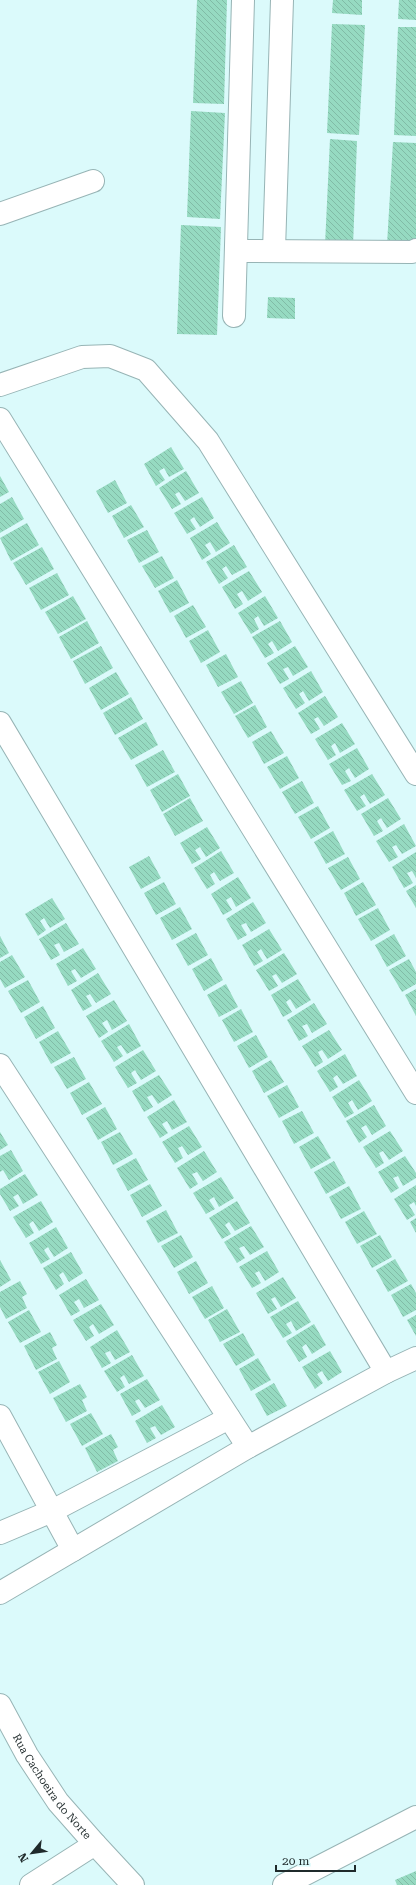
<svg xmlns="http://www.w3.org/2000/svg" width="416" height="1885" viewBox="0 0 416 1885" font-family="'Roboto Serif',serif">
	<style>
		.building { fill: url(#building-back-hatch) }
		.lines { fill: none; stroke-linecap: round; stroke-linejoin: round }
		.minor-casing { stroke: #97b4b5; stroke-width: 24 }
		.minor { stroke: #fff; stroke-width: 22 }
		.labels { text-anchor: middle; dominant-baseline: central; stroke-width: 3; stroke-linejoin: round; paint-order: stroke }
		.street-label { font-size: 11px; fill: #1f2a2b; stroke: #dbfafb }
	</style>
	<defs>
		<pattern id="building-back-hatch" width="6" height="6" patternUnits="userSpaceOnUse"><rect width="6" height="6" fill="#96dac1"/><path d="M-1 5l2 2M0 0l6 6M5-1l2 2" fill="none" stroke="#81bba6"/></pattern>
	</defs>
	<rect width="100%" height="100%" fill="#dbfafb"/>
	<g class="building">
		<polygon points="197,0 227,0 224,104 193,103"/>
		<polygon points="333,0 362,0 362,15 332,13"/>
		<polygon points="399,0 416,0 416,20 398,19"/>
		<polygon points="332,24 365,25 359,135 327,133"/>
		<polygon points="398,27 416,27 416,136 394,135"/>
		<polygon points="191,111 225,113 220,219 187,217"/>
		<polygon points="330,139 357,141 353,246 325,245"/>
		<polygon points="393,142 416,143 416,247 387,245"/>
		<polygon points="181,225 221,227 217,335 177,334"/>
		<polygon points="268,297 295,298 295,319 267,318"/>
		<polygon points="171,447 184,469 169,477 164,468 159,471 165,480 156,486 144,464"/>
		<polygon points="186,471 199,493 185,501 179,492 175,494 181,504 172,509 159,488"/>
		<polygon points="0,476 9,492 0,497"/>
		<polygon points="115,480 127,503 108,513 96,491"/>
		<polygon points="12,497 24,519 0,533 0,504"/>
		<polygon points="202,497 214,518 200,527 194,517 190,520 196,529 187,534 174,513"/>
		<polygon points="131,505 144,527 124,538 112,516"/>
		<polygon points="217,522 230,543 216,552 210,542 205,545 211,554 202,560 190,538"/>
		<polygon points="27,523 39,545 11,561 0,538"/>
		<polygon points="147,530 159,552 139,563 127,540"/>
		<polygon points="234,545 247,567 232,575 226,566 222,569 228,578 219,584 206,562"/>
		<polygon points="42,547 54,569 26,585 13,563"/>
		<polygon points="162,556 174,578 155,588 142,566"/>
		<polygon points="249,571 262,592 248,601 242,591 237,594 243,604 235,609 222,587"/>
		<polygon points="57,573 69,595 41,610 29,588"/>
		<polygon points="177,580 189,603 170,613 158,591"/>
		<polygon points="73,596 86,619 58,634 45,612"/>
		<polygon points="265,596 278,618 264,626 258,616 254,619 259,629 251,634 238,613"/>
		<polygon points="193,605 206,627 186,638 174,616"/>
		<polygon points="87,621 99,643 71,659 59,637"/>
		<polygon points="280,621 292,642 278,651 272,641 268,644 274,653 265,658 252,637"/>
		<polygon points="208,630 220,652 201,663 189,641"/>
		<polygon points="101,646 113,668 85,684 73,661"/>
		<polygon points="295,646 308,667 293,676 288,667 283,669 289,679 280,684 267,663"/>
		<polygon points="226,654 238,677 218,687 206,665"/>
		<polygon points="311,671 323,692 309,701 303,691 299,694 305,703 296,709 283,688"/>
		<polygon points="116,672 129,694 101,710 89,688"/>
		<polygon points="241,681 253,703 234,714 221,692"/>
		<polygon points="325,696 338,717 324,726 318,717 314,719 320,729 311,734 298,713"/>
		<polygon points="131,697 143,719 115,735 103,713"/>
		<polygon points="255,705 267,727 248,738 235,716"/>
		<polygon points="146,722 158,745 131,760 118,738"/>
		<polygon points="342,723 355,744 340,753 335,743 331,746 336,755 328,760 315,739"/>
		<polygon points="271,731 284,753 264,764 252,742"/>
		<polygon points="357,748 369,769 355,778 349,768 345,771 351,781 342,785 329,764"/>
		<polygon points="163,750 175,772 147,787 135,765"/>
		<polygon points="287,756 299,778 280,789 267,767"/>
		<polygon points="178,774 190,796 162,812 150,790"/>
		<polygon points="372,774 385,795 370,804 364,794 360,797 366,806 357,811 344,790"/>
		<polygon points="302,781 314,803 295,814 282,792"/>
		<polygon points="190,798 203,821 175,836 163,814"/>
		<polygon points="388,798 401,819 387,828 381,818 377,821 383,831 374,836 361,814"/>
		<polygon points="318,806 330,828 311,839 298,817"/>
		<polygon points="404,824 416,846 402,854 396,845 392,847 398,857 389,862 376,841"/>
		<polygon points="207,827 220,848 206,857 200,847 195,850 201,859 192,864 180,843"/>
		<polygon points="333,831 345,854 326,864 314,842"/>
		<polygon points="221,851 234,873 220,881 214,872 210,875 215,884 207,889 194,868"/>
		<polygon points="416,852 416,878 412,871 407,873 413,883 404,888 392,867"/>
		<polygon points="149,856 161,878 141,889 129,867"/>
		<polygon points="348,857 360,879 341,890 328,868"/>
		<polygon points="238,877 251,898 236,907 231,897 226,900 232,910 223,915 211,894"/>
		<polygon points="164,882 176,904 156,915 144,893"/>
		<polygon points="363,882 376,905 356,916 344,893"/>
		<polygon points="416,885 416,908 406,891"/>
		<polygon points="52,898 65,919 50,928 44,918 40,921 46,930 38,936 25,914"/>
		<polygon points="253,902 266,923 251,932 246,923 241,925 247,935 238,940 226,919"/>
		<polygon points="180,907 192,929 172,940 160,918"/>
		<polygon points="378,908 390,930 371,941 358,919"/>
		<polygon points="66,923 79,944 64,952 59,943 54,945 60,955 51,960 39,939"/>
		<polygon points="269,929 282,950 267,959 261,949 257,952 263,961 254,966 242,945"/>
		<polygon points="196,933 208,955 188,966 176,944"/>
		<polygon points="394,934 406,956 387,967 375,945"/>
		<polygon points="0,936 9,953 0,958"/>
		<polygon points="83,948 96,969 81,978 75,969 71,971 77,981 68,986 56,964"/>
		<polygon points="284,953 297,974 282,983 276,974 272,976 278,986 269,991 256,970"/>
		<polygon points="12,955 25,977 5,988 0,979 0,962"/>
		<polygon points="211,958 223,980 204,991 192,969"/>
		<polygon points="409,959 416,972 416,984 402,992 389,970"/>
		<polygon points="98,973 111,994 96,1003 90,994 86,996 92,1006 83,1011 71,990"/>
		<polygon points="298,979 311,1000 296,1009 290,999 286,1002 292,1012 283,1017 271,995"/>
		<polygon points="28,980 40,1002 21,1013 8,991"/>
		<polygon points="226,984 238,1007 219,1017 207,995"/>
		<polygon points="416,989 416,1016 405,995"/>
		<polygon points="114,1000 127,1021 112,1030 107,1020 102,1023 108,1032 99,1038 86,1016"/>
		<polygon points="314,1003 327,1024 312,1033 307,1024 302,1026 308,1036 299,1041 287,1020"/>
		<polygon points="43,1006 55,1028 36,1039 24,1017"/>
		<polygon points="241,1009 253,1032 234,1042 222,1020"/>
		<polygon points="129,1024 141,1046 127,1054 121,1045 117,1047 123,1056 114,1062 101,1041"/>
		<polygon points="329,1030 342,1050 328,1059 322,1050 318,1052 323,1062 315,1067 302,1046"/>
		<polygon points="58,1031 71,1053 51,1064 39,1042"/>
		<polygon points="256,1035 268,1057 249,1068 237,1046"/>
		<polygon points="143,1050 156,1071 141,1080 135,1070 131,1073 137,1083 128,1088 115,1067"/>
		<polygon points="345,1054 357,1076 343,1084 337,1075 333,1078 338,1087 330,1092 317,1071"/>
		<polygon points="74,1057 86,1079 67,1089 54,1067"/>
		<polygon points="271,1060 284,1082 264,1093 252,1071"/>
		<polygon points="159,1075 172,1095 158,1104 152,1095 147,1097 153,1107 144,1112 132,1091"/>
		<polygon points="359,1080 372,1101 358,1110 352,1100 348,1103 354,1113 345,1118 332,1097"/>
		<polygon points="89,1082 102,1104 82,1115 70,1093"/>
		<polygon points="287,1085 299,1107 279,1118 267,1096"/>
		<polygon points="174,1100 187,1122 172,1130 167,1121 162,1124 168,1133 160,1138 147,1117"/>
		<polygon points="374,1105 386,1126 372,1135 366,1125 361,1128 367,1137 359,1143 346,1121"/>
		<polygon points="105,1107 117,1129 98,1140 86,1118"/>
		<polygon points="302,1111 314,1133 294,1144 282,1121"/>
		<polygon points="189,1126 202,1147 188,1155 182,1146 178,1148 183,1158 175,1163 162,1142"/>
		<polygon points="390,1131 403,1151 389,1160 383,1151 379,1153 384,1163 376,1168 363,1147"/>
		<polygon points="0,1132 8,1145 0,1150"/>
		<polygon points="120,1132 133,1154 113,1165 101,1142"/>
		<polygon points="318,1136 331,1158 311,1169 299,1147"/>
		<polygon points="11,1150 23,1171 9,1180 3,1170 0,1172 0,1156"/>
		<polygon points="204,1151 217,1172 203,1181 197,1172 192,1174 198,1184 190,1189 177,1168"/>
		<polygon points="405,1156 416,1173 416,1178 403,1186 398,1176 393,1178 399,1188 391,1193 378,1172"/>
		<polygon points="136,1158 148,1180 128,1191 116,1169"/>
		<polygon points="334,1161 346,1183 326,1194 314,1172"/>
		<polygon points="25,1174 38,1195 23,1204 18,1194 13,1197 19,1206 10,1211 0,1194 0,1189"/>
		<polygon points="221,1177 234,1198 219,1207 214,1197 209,1200 215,1209 206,1214 193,1193"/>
		<polygon points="150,1184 162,1206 142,1217 130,1195"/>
		<polygon points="416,1185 416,1206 414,1202 409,1205 415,1215 407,1220 394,1199"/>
		<polygon points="349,1186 361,1209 341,1219 329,1197"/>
		<polygon points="41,1201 53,1222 39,1231 33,1221 29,1224 34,1233 26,1238 13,1217"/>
		<polygon points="237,1201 250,1223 235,1231 229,1222 225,1225 231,1234 222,1239 209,1218"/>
		<polygon points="166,1210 178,1233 158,1243 146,1221"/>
		<polygon points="364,1211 377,1234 357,1244 345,1222"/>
		<polygon points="416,1218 416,1233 410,1222"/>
		<polygon points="251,1226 264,1247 250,1255 244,1246 239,1248 245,1258 237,1263 224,1242"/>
		<polygon points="56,1227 68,1248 54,1257 48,1247 44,1250 50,1259 41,1264 29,1243"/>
		<polygon points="181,1235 193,1257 174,1268 161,1246"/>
		<polygon points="380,1235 392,1257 372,1268 360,1246"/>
		<polygon points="267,1251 279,1272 265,1281 259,1271 255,1273 261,1283 252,1288 239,1267"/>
		<polygon points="71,1252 83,1273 69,1282 63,1272 59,1275 64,1284 56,1290 43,1268"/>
		<polygon points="395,1259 408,1281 388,1292 376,1270"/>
		<polygon points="0,1260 11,1280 0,1287"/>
		<polygon points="196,1261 208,1283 189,1294 177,1272"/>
		<polygon points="283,1277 296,1298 281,1307 275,1297 271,1299 277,1309 268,1314 256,1293"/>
		<polygon points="86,1279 99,1300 84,1308 79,1299 74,1302 80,1311 71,1316 59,1295"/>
		<polygon points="20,1281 27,1294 22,1297 27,1308 6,1319 0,1307 0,1292"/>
		<polygon points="411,1284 416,1293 416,1310 403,1317 391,1295"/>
		<polygon points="212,1286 224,1308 205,1319 192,1297"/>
		<polygon points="298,1301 311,1322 296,1331 291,1321 286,1324 292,1333 283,1338 270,1317"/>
		<polygon points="101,1304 114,1325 99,1334 93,1324 89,1327 94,1336 86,1341 73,1320"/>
		<polygon points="227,1309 240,1332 220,1342 208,1320"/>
		<polygon points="29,1310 41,1332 20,1343 8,1322"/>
		<polygon points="416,1315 416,1336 407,1320"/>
		<polygon points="314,1324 326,1345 312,1354 306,1344 302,1347 307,1357 299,1362 286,1341"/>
		<polygon points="117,1330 130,1352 115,1360 110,1351 105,1353 111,1363 102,1368 90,1347"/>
		<polygon points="50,1332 57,1345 52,1348 57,1359 36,1370 24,1346"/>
		<polygon points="243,1333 255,1355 236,1366 223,1344"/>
		<polygon points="330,1351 342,1372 328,1381 322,1371 317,1374 323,1383 315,1389 302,1367"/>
		<polygon points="132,1355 144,1376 129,1384 124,1375 120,1378 125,1387 117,1392 104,1371"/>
		<polygon points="258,1358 271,1380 251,1391 239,1369"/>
		<polygon points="59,1361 70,1382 50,1394 38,1372"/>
		<polygon points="147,1379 160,1400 145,1408 139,1399 135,1401 141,1411 132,1416 120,1394"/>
		<polygon points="274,1383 287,1406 267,1416 255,1394"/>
		<polygon points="80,1384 87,1397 82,1400 87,1411 66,1422 53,1398"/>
		<polygon points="162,1405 175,1427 161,1435 155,1426 150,1428 156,1438 147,1443 135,1421"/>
		<polygon points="91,1413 103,1434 82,1446 70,1424"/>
		<polygon points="111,1434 118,1447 113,1450 118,1461 97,1472 85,1448"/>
		<polygon points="416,1871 416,1885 397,1885 395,1880"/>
	</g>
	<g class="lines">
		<g class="minor-casing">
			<g id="minor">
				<polyline points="0,214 93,181"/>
				<polyline points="274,250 282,0"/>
				<polyline points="236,251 412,252 416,250"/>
				<polyline points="234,316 243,0"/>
				<polyline points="0,385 82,357 110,356 146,370 208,441 416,774"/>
				<polyline points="0,419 416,1093"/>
				<polyline points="0,723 386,1372"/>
				<polyline points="0,1065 248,1447"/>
				<polyline points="0,1416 73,1550"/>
				<polyline points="0,1533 52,1511 229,1418"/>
				<polyline points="0,1593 248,1447 386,1372 416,1358"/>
				<path id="s1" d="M 0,1705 L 27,1755 L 58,1802 L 95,1844"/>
				<polyline points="31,1885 95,1844 133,1885"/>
				<polyline points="284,1885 416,1817"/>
			</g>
		</g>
		<use href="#minor" class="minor"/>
	</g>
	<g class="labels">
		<g class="street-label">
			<text stroke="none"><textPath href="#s1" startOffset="97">Rua Cachoeira do Norte</textPath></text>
		</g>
	</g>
	<g transform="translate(32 1853) rotate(241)" stroke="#dbfafb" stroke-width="3" paint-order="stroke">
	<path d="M0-3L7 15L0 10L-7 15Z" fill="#1f2a2b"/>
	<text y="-6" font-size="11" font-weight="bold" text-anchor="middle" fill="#1f2a2b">N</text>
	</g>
	<path d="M276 1865v6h79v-6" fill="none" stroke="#1f2a2b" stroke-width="2"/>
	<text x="282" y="1865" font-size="12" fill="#1f2a2b" stroke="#dbfafb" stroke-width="3" paint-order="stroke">20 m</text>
</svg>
